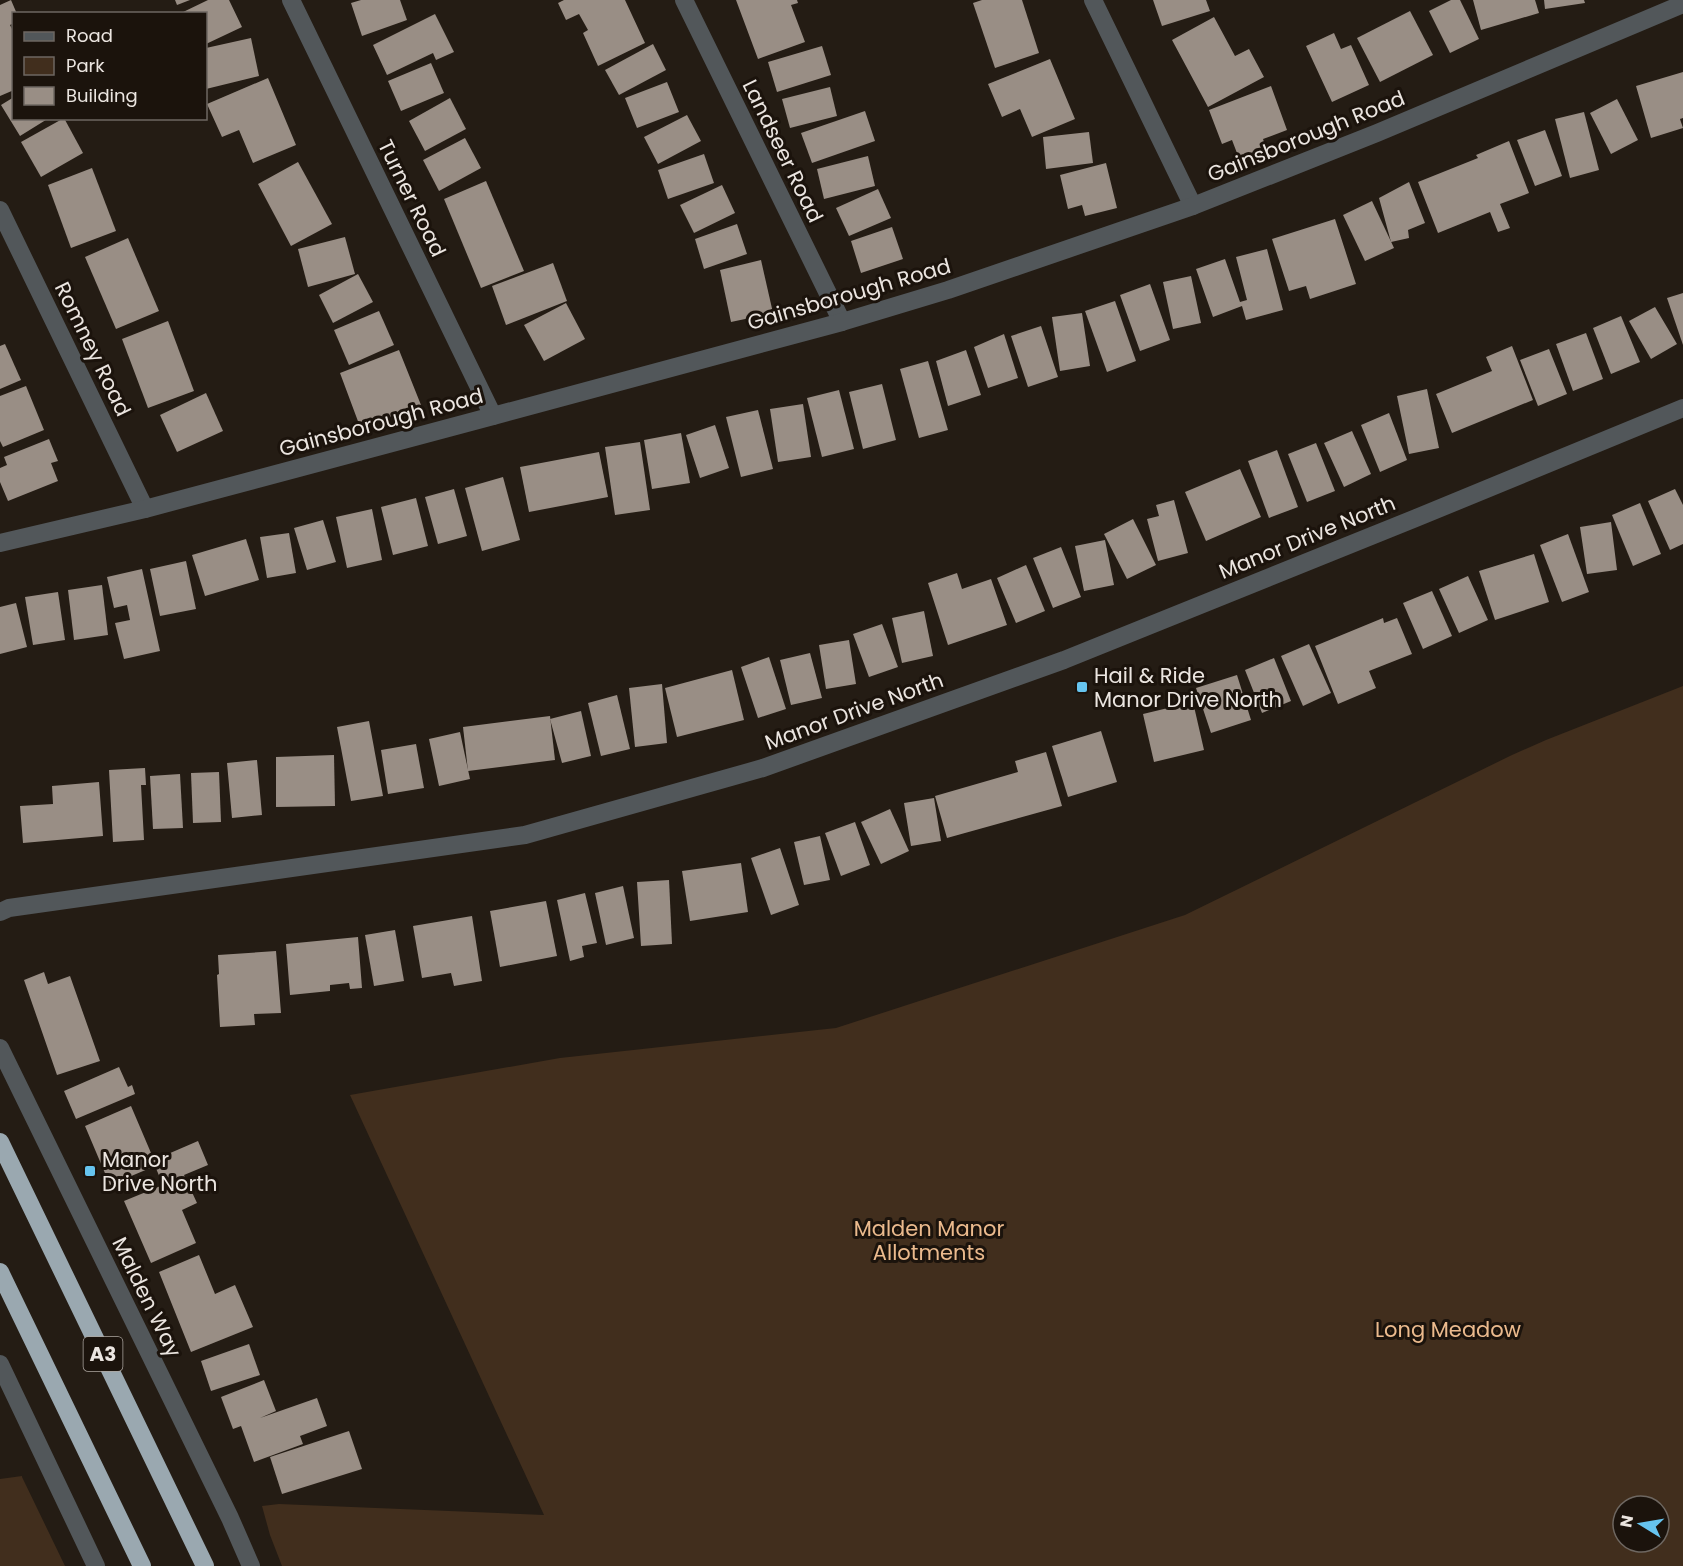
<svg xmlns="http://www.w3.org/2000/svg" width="1683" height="1566" viewBox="0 0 1683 1566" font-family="Poppins,sans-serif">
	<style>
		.green { fill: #412e1d; fill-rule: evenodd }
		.building { fill: #998e85 }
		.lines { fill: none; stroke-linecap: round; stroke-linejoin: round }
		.street { stroke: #52575a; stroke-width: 18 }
		.highway { stroke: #9aa8b0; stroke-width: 18 }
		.poi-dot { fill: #66c4ef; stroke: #1b130c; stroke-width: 2 }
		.labels { text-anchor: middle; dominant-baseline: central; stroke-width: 6; stroke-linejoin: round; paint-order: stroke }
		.shield { fill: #1b130c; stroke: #ada6a0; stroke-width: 1.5 }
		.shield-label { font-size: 20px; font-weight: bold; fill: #ebe5e0 }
		.street-label { font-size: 21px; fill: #ebe5e0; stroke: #1b130c }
		.poi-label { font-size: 21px; fill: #ebe5e0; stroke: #1b130c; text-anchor: start }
		.park-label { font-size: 21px; fill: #ebba8d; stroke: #1b130c }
	</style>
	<rect width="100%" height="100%" fill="#241c14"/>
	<g class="green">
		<path d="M 1683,686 L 1683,1566 L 282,1566 L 270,1535 L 262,1506 L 279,1504 L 544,1515 L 350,1095 L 560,1058 L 836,1028 L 1185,915 L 1512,755 L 1546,740 ZM 1623,1506 L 1659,1506 L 1659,1542 L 1623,1542 Z"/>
		<polygon points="22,1476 22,1477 65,1566 0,1566 0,1479"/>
	</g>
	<g class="building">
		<polygon points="11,0 17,14 14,14 14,23 10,25 14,33 14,90 0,96 0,5"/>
		<polygon points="175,0 190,0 177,5"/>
		<polygon points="208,0 229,0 242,27 206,44 206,14 179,14"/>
		<polygon points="361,0 400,0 407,20 362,36 351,3"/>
		<polygon points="564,0 625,0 645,43 598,66 583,33 588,30 579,14 566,20 558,3"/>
		<polygon points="736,0 797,0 798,3 791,5 805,42 758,59"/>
		<polygon points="982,0 1022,0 1039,53 995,68 973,3"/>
		<polygon points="1153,0 1206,0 1210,11 1162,26"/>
		<polygon points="1451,0 1460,0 1479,39 1450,53 1429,11"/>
		<polygon points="1473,0 1535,0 1539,13 1481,30"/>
		<polygon points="1544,0 1584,0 1585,3 1545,9"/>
		<polygon points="1410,11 1433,55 1380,82 1357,38"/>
		<polygon points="435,14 454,52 436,60 433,53 387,75 373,45"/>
		<polygon points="1214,17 1235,56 1249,49 1264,77 1208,107 1172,40"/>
		<polygon points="1334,33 1341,49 1351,45 1369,85 1332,102 1306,46"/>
		<polygon points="251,38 259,76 206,89 206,48"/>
		<polygon points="653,44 666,70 619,95 605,70"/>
		<polygon points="822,46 831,75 777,92 768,62"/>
		<polygon points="1050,59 1075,119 1032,137 1020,109 1002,117 988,84"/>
		<polygon points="431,63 444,93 401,111 388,81"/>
		<polygon points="1683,72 1683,118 1680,119 1683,128 1651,138 1636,86"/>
		<polygon points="268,78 296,145 253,163 239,130 222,137 207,104"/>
		<polygon points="667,82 679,112 637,128 625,98"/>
		<polygon points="1271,86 1287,130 1263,139 1267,151 1240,161 1232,140 1222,144 1209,110"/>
		<polygon points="830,87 837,116 790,128 782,99"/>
		<polygon points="14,97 14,118 49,118 20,136 1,105"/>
		<polygon points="450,98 466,129 425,151 409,121"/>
		<polygon points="1617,99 1638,140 1611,154 1590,113"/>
		<polygon points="865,111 875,141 812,163 801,133"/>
		<polygon points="1584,112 1599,170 1570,178 1555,119"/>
		<polygon points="687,115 701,141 658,164 644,137"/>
		<polygon points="64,118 83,153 41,177 21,142"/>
		<polygon points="1545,130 1562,176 1535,186 1517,140"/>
		<polygon points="1089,132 1093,163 1046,169 1043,137"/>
		<polygon points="465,138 481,168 439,191 423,160"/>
		<polygon points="1509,141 1529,193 1500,204 1510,228 1498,232 1490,212 1438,233 1418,182 1478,158 1476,155"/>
		<polygon points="704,154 714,183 668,199 658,170"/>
		<polygon points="868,156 875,186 824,199 817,169"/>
		<polygon points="298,162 332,224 291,246 258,184"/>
		<polygon points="1106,163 1117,208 1085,216 1082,205 1068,209 1060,175"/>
		<polygon points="92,168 116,231 71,248 48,185"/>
		<polygon points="486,181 524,271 481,288 444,199"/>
		<polygon points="1409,182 1425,223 1408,230 1409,238 1391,242 1379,198"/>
		<polygon points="722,185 735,213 694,233 680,205"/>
		<polygon points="878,189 891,218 849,236 836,208"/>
		<polygon points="1372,201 1394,248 1365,261 1343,215"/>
		<polygon points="1335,219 1356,284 1310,299 1306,286 1289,291 1272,239"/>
		<polygon points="737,224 747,254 704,269 695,239"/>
		<polygon points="892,227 903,259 861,273 851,241"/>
		<polygon points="345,237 355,274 308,287 298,249"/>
		<polygon points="128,238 159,311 116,329 85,257"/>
		<polygon points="1267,249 1283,310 1246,320 1242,306 1213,317 1196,269 1225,259 1240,302 1247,300 1236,257"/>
		<polygon points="761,260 773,313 731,322 720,270"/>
		<polygon points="553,263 567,301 506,325 492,286"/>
		<polygon points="358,274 373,302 333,323 319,295"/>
		<polygon points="1191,276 1201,323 1173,329 1163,282"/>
		<polygon points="1150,284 1170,340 1140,351 1120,295"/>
		<polygon points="1683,293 1683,345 1667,298"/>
		<polygon points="1115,301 1136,361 1107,372 1085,311"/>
		<polygon points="566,303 585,339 544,361 524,325"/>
		<polygon points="1655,307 1677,344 1651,359 1629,321"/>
		<polygon points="379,311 394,345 349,365 334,330"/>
		<polygon points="1082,313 1090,366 1060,371 1052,317"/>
		<polygon points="1621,316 1640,362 1611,374 1593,328"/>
		<polygon points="168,321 194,391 148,408 122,339"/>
		<polygon points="1041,326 1058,377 1028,387 1011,336"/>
		<polygon points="1586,333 1603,379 1573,391 1556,344"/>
		<polygon points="1004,334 1018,378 988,388 974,347"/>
		<polygon points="5,344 21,380 0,389 0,346"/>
		<polygon points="1512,346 1533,400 1452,433 1436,394 1492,371 1486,357"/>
		<polygon points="1549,349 1567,394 1538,406 1520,360"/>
		<polygon points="399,350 421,405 379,421 377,417 359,424 340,373"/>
		<polygon points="966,350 981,395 948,406 936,361"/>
		<polygon points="928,361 948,430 919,438 900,369"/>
		<polygon points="882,384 896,440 863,449 849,392"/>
		<polygon points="26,386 44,430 3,447 0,441 0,396"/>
		<polygon points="1427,389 1439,448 1409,454 1397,396"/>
		<polygon points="839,390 854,449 822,457 807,398"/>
		<polygon points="206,393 223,431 177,452 160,415"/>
		<polygon points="803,404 811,457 778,462 770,409"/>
		<polygon points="758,410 773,469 741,477 726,417"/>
		<polygon points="1389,413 1407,460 1380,472 1361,425"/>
		<polygon points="715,425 729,468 700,478 686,435"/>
		<polygon points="1352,431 1371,474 1344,487 1324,443"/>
		<polygon points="681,433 690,483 652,489 644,440"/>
		<polygon points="49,439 58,461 51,463 58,481 8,501 0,482 0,468 7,465 4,457"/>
		<polygon points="640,442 650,510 615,515 605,447"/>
		<polygon points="1316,443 1335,491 1307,502 1288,454"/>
		<polygon points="1277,450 1298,507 1269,518 1248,461"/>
		<polygon points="599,452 608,497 529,512 520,467"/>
		<polygon points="1240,469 1261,517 1206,541 1185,492"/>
		<polygon points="503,477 520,540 482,551 465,488"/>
		<polygon points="454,489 467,536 438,544 425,497"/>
		<polygon points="1675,489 1683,505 1683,544 1670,550 1648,501"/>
		<polygon points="416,498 428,546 393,555 381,507"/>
		<polygon points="1174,500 1188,553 1158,561 1147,519 1159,516 1156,505"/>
		<polygon points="1640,503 1661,554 1633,566 1612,515"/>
		<polygon points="372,509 382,560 347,568 336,517"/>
		<polygon points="1133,519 1156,565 1127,579 1104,534"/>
		<polygon points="323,520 336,562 307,570 294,528"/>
		<polygon points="1611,522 1617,570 1587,574 1580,527"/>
		<polygon points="289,533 296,573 267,578 260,537"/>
		<polygon points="1568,534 1589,592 1562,602 1540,545"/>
		<polygon points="246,539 259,580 205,596 192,555"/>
		<polygon points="1105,540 1114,585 1084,591 1075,546"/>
		<polygon points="1061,547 1081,597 1053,608 1033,558"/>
		<polygon points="1534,554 1549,602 1495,620 1479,571"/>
		<polygon points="186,561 196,609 160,616 150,569"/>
		<polygon points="1026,565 1045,611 1016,623 997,578"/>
		<polygon points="142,569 160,651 124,659 115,623 130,620 127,605 114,608 107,577"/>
		<polygon points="957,573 962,589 991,579 1007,625 948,645 928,583"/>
		<polygon points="1468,576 1488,620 1459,633 1439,589"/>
		<polygon points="102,585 108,635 74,640 68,590"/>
		<polygon points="1432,591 1452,636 1423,649 1403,603"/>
		<polygon points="58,592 65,640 33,645 25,597"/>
		<polygon points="16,603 27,647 0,654 0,607"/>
		<polygon points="924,611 933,656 902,663 892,618"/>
		<polygon points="1383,618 1384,623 1397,618 1412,654 1369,671 1376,688 1338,704 1315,646"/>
		<polygon points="882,624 898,667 869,677 853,634"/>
		<polygon points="849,640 856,684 826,689 819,645"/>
		<polygon points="1309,644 1331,693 1303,706 1281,656"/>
		<polygon points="810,653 822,698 791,705 780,660"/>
		<polygon points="769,657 786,709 758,718 741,667"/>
		<polygon points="1274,658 1291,701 1262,713 1245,670"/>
		<polygon points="732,670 744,720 677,737 665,688"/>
		<polygon points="1237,675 1251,720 1211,733 1196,688"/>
		<polygon points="662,684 667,743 635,747 629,688"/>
		<polygon points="617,695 630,749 601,756 588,703"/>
		<polygon points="1193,702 1204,750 1154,762 1143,714"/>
		<polygon points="581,711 591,756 562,763 550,719"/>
		<polygon points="550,716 555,760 468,771 463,727"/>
		<polygon points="369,721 383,796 351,801 337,727"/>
		<polygon points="1101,731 1117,782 1068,797 1052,746"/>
		<polygon points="460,732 470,779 439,786 429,739"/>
		<polygon points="416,744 424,788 388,794 381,750"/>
		<polygon points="1046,752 1062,806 947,838 935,796 1018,772 1015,761"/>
		<polygon points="334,755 335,806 276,807 276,757"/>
		<polygon points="257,760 262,815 232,818 227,763"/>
		<polygon points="145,768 146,785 141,785 144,840 113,842 109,770"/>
		<polygon points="219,772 221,822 193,823 191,773"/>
		<polygon points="180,774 183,828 153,829 150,776"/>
		<polygon points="99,782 103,836 23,843 20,806 53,804 52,786"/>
		<polygon points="934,798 941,841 911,846 904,803"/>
		<polygon points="890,809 909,851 881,864 861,822"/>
		<polygon points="855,822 870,865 841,876 825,833"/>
		<polygon points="820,836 830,880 804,885 794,842"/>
		<polygon points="780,848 799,905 771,915 751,858"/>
		<polygon points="741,863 748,912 690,921 682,871"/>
		<polygon points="669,880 672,944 641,946 637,882"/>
		<polygon points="623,886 634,938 606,945 595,893"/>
		<polygon points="585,893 597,943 582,946 584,957 570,961 557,900"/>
		<polygon points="546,901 557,956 500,967 490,911"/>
		<polygon points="472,916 482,981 454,986 451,973 422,978 413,926"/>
		<polygon points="395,930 404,981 374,986 365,935"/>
		<polygon points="358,937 362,988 350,989 349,983 330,985 330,991 290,995 286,944"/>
		<polygon points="276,951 281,1013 254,1014 255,1025 220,1027 217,975 219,974 218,955"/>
		<polygon points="44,972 48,984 70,976 100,1061 57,1075 24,980"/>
		<polygon points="119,1067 128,1087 132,1085 135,1094 76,1119 64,1091"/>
		<polygon points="131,1106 154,1160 198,1141 208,1165 184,1175 197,1203 182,1210 196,1243 151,1263 124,1201 163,1185 155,1166 110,1185 85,1126"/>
		<polygon points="199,1255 215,1294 235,1285 253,1327 191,1352 159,1272"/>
		<polygon points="249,1344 260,1375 211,1391 201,1361"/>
		<polygon points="264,1380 276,1411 260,1418 317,1398 327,1426 300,1436 303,1444 254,1462 241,1426 233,1429 221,1397"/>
		<polygon points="349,1431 362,1469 282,1494 270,1457"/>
	</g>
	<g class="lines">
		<g class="street">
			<polyline points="291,0 493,416"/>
			<polyline points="684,0 842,322"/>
			<polyline points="1093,0 1193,206"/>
			<polyline points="0,210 145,509"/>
			<polyline points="0,543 145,509 493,416 842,322 948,290 1193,206 1377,133 1683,4"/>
			<polyline points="0,912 9,908 525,835 763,768 1064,660 1416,518 1683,408"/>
			<polyline points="0,1048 230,1518 251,1566"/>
			<polyline points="0,1364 96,1566"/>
		</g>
		<g class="highway">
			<polyline points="0,1142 205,1566"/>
			<polyline points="0,1272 142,1566"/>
		</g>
	</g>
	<g class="poi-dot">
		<rect x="1076" y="681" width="12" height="12" rx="3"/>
		<rect x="84" y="1165" width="12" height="12" rx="3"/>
	</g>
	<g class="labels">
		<rect class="shield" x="83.5" y="1337" width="39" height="34" rx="4.5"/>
		<g class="shield-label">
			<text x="103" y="1354">A3</text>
		</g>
		<g class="street-label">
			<text transform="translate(1306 136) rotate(-22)">Gainsborough Road</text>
			<text transform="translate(783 151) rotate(64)">Landseer Road</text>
			<text transform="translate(412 198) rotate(64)">Turner Road</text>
			<text transform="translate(849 294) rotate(-16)">Gainsborough Road</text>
			<text transform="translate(93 349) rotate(64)">Romney Road</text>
			<text transform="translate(381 422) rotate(-15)">Gainsborough Road</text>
			<text transform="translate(1307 537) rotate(-22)">Manor Drive North</text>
			<text transform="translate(854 711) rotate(-20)">Manor Drive North</text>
			<text transform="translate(147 1297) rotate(64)">Malden Way</text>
		</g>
		<g class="poi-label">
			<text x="1094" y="675">Hail &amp; Ride<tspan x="1094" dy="24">Manor Drive North</tspan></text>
			<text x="102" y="1159">Manor<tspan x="102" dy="24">Drive North</tspan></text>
		</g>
		<g class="park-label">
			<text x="929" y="1228">Malden Manor<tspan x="929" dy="24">Allotments</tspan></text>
			<text x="1448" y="1329">Long Meadow</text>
		</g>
	</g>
	<rect x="12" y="12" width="195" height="108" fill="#1b130c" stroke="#6e6761" stroke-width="1.5"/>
	<rect x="24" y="32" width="30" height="9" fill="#52575a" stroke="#6e6761" stroke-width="1.5"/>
	<text x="66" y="42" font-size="18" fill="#ebe5e0">Road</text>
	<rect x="24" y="57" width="30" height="18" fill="#412e1d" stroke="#6e6761" stroke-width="1.5"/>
	<text x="66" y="72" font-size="18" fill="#ebe5e0">Park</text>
	<rect x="24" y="87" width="30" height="18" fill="#998e85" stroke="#6e6761" stroke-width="1.5"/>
	<text x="66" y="102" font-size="18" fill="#ebe5e0">Building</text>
	<g transform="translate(1641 1524) rotate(281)"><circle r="28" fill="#1b130c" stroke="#6e6761" stroke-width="1.5"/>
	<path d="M0-4.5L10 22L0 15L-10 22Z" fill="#66c4ef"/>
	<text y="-9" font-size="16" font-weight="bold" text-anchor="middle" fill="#ebe5e0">N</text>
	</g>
</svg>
